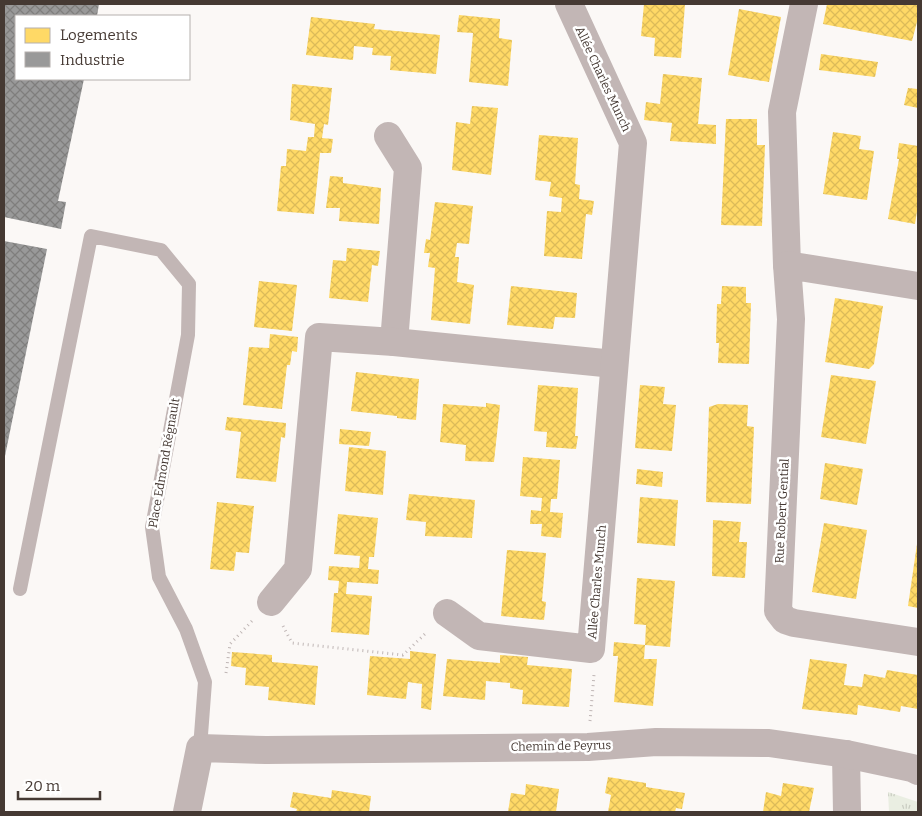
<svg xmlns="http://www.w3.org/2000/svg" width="922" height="816" viewBox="0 0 922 816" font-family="Bitter,serif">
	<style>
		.grass { fill: url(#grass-tufts) }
		.homes { fill: url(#homes-cross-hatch) }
		.industry { fill: url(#industry-cross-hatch) }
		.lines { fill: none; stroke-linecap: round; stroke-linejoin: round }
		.path { stroke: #bfb6b5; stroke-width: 3; stroke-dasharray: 1 4; stroke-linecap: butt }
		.lane { stroke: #c2b6b5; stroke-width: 14 }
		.street { stroke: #c2b6b5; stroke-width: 28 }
		.labels { text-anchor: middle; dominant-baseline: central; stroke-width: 5; stroke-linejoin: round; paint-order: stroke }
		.street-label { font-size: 12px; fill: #453933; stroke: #fff }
	</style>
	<defs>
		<pattern id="grass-tufts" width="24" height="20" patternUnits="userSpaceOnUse" patternTransform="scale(1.25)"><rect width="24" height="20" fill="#eaeee2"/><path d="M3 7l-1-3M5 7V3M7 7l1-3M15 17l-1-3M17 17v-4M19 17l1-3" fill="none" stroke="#cacdc2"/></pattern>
		<pattern id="homes-cross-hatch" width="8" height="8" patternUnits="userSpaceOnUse" patternTransform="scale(1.25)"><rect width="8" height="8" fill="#ffd966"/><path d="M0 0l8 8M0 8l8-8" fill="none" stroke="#dcbb59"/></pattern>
		<pattern id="industry-cross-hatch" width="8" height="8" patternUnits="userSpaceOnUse" patternTransform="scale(1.25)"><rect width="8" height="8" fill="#999"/><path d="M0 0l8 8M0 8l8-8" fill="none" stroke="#7f7e7d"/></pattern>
	</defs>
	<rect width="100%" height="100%" fill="#fbf8f6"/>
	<polygon class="grass" points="888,792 918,802 918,812 889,812"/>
	<g class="homes">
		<polygon points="644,4 685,4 681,58 654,56 655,38 641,36"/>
		<polygon points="827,4 918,4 918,18 912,41 823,24"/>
		<polygon points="739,9 781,17 769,82 728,75"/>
		<polygon points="459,15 500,19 499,38 512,40 508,86 469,82 473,33 457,32"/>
		<polygon points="311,17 375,24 374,29 440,35 436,74 390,70 391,56 372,55 373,48 354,46 353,60 306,55"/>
		<polygon points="821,54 878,62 875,77 819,70"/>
		<polygon points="663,74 702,78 698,124 716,125 716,144 670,141 672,123 644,120 646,102 660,104"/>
		<polygon points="292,84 332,88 328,125 324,124 322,138 333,139 331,153 320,153 314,214 277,211 281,166 286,166 287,149 306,151 308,137 314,137 315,124 290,120"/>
		<polygon points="908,88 918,89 918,108 904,105"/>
		<polygon points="472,106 498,108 491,175 452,170 456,122 470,124"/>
		<polygon points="726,119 757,119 757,145 765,145 762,226 721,225"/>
		<polygon points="833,132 861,136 859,149 874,151 867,200 823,194"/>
		<polygon points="539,135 578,138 575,184 580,185 579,199 594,201 592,215 586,214 582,259 544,256 547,211 561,212 562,198 549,196 551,182 535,180"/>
		<polygon points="899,143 918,146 918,205 915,224 888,219 899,159 897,159"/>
		<polygon points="330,176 343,177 343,183 381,188 379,224 339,221 340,208 326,208"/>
		<polygon points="435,202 473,206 469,244 457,243 455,257 459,257 457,282 474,285 470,324 431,320 435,268 428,267 430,253 424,253 426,239 430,240"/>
		<polygon points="347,248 380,251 378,266 372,265 368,302 329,298 333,260 346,261"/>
		<polygon points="259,281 297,285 292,331 254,327"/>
		<polygon points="511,286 577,293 575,318 555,317 553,329 507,325"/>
		<polygon points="722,286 746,287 746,303 751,303 749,364 718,363 719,343 716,343 717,304 721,304"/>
		<polygon points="835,298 883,306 874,364 869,369 825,362"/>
		<polygon points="270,334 298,337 297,352 292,351 290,365 287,365 282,409 243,405 249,347 269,348"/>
		<polygon points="356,372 419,379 416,420 397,418 397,416 351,411"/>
		<polygon points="831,375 876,381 866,444 821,437"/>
		<polygon points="538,385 578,388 575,436 578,436 576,449 546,447 547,432 534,431"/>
		<polygon points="640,385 665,387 663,404 676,405 672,451 635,448"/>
		<polygon points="486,403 500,405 494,462 465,461 466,445 440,442 443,404 486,407"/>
		<polygon points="718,404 748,405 747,426 754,427 751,504 706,502 709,407"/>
		<polygon points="227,417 286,423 285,438 281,437 276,482 236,478 241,432 225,430"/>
		<polygon points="340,429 371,432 369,446 339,444"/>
		<polygon points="349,447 386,451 383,495 345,491"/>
		<polygon points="523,457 560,460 557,499 551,499 550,512 563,513 561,538 541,536 542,524 530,524 531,510 541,511 542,498 520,496"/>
		<polygon points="825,463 863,469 857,505 820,499"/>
		<polygon points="637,469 663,472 662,487 636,484"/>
		<polygon points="409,494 475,500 472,538 425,536 426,522 406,520"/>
		<polygon points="640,497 678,500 675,546 637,543"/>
		<polygon points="217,502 254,506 249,553 236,552 234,571 210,569"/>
		<polygon points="338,514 378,518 374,557 369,557 368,569 379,570 378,584 347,582 346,594 372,596 369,635 331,632 334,593 338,593 339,581 328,580 329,566 359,568 360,556 334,554"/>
		<polygon points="713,520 741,522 739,542 747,542 745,578 712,576"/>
		<polygon points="824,523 867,530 856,599 812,592"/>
		<polygon points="917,544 918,544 918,608 908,606"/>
		<polygon points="507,550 546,553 542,601 546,602 544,620 501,616"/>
		<polygon points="637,578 675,581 670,647 645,645 644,659 657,659 653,706 614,702 618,656 613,656 614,642 645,645 646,625 634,624"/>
		<polygon points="410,651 436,654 431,710 421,708 422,684 408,682 406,699 367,695 370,656 410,659"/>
		<polygon points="232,652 272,655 272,662 318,666 315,705 268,700 269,687 245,685 246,668 231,666"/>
		<polygon points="500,655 528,657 527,665 572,669 569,707 522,704 523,690 510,688 510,683 486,681 485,700 443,696 447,659 500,663"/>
		<polygon points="810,659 847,664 844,685 862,687 864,674 885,678 887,670 918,675 918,709 901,706 900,712 858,705 857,715 802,709"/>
		<polygon points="608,777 646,783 646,787 685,793 682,809 676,808 675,812 608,812 611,795 605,793"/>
		<polygon points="783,783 814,788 809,812 763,812 766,792 781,796"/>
		<polygon points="526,784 559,789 556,812 508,812 511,793 525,795"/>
		<polygon points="332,790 371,796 369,812 296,812 297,809 290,807 293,792 331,798"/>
	</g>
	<g class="industry">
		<polygon points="4,4 99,4 97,16 16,16 16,79 84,79 58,201 66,202 61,229 4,217"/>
		<polygon points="4,241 47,249 5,456 4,456"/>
	</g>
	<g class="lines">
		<g class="path">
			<polyline points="283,626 292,643 403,655 427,632"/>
			<polyline points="226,673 230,644 252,621"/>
			<polyline points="590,721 594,675"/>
		</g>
		<polyline class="lane" points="20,589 91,236 161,250 189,284 188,335 152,527 159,577 186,629 205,682 200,748"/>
		<g class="street">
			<polyline points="388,136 408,168 394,342"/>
			<polyline points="787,265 782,112 804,4"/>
			<polyline points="918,286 787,265 791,319 778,611 785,620 794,623 918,642"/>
			<polyline points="271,602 298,569 319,337 394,342 614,364"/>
			<polyline points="447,613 479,636 591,649 633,143 569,4"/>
			<polyline points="846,754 847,812"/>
			<polyline points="187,812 200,748 266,750 588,747 656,742 769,743 846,754 912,768 918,771"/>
		</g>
	</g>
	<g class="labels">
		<g class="street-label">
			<text transform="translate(603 79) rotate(65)">Allée Charles Munch</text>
			<text transform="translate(164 463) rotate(-80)">Place Edmond Régnault</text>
			<text transform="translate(782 511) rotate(-87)">Rue Robert Gential</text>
			<text transform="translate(597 582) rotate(-85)">Allée Charles Munch</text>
			<text transform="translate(561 746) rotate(-1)">Chemin de Peyrus</text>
		</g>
	</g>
	<rect width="922" height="816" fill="none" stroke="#453933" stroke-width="10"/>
	<rect x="15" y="15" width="175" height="65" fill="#ffffff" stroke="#b5b0ad"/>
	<rect x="25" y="28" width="25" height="15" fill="#ffd966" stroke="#b5b0ad"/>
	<text x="60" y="40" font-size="15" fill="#453933">Logements</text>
	<rect x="25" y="52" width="25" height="15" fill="#999999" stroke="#b5b0ad"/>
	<text x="60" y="65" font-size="15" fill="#453933">Industrie</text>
	<path d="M18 791v8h82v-8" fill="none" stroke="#453933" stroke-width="2.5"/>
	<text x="25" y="791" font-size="15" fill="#453933" stroke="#ffffff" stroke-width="4" paint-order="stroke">20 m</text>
</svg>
